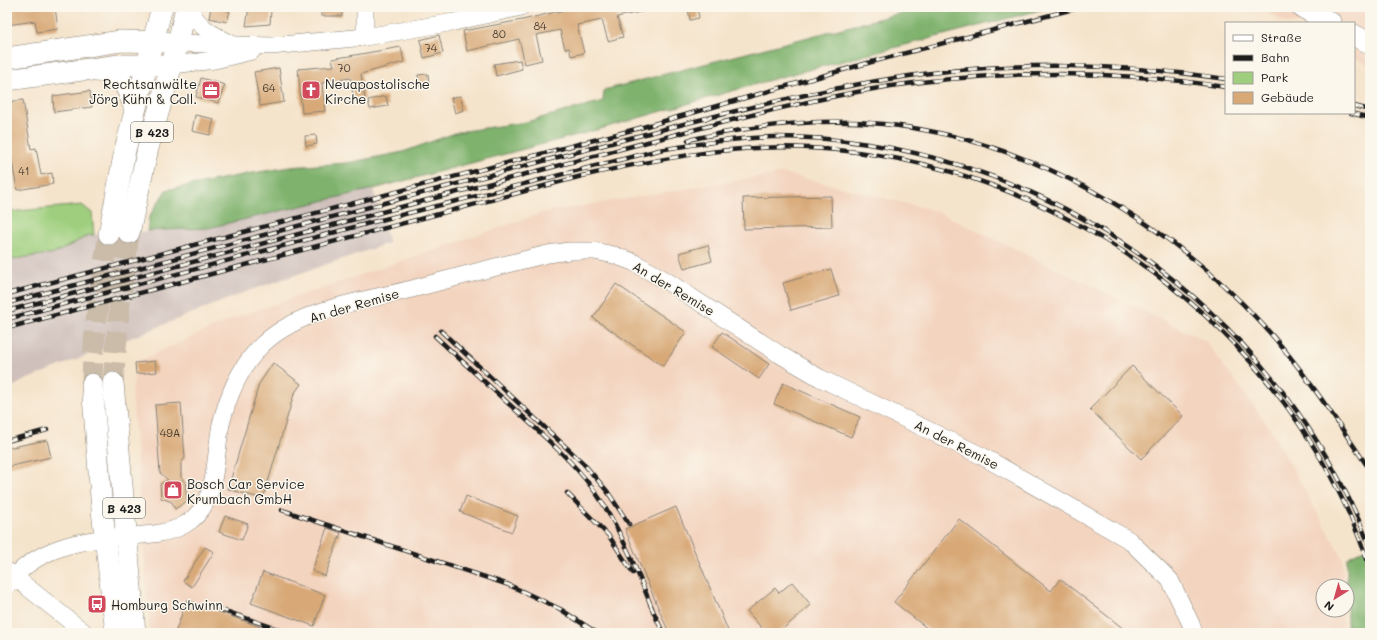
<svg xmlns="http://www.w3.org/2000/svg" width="1377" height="640" viewBox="0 0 1377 640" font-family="Mali,sans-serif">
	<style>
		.built { fill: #f3d4bf }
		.industrial { fill: #cfc0bb }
		.green { fill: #9fcf7e; stroke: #5e764d }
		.forest { fill: #7fb26d; stroke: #4e6744 }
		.building { fill: #d8a977 }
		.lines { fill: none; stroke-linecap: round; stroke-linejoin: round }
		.major-tunnel { stroke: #cabca9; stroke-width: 21; stroke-dasharray: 21 10; stroke-linecap: butt }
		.minor-casing { stroke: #888074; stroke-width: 18 }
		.major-casing { stroke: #888074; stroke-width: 22 }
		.minor { stroke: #fff; stroke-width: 17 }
		.major { stroke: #fff; stroke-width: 21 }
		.rail-casing { stroke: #1c1c1c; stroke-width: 4.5 }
		.rail { stroke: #fbf7ec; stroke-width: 3; stroke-dasharray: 9; stroke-linecap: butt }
		.labels { text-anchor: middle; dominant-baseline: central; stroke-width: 3; stroke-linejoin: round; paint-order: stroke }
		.number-label { font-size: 11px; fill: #4b3f33 }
		.shield { fill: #fbf7ec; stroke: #5f5e5a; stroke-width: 1 }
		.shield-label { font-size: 12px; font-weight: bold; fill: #1c1c1c }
		.poi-label { font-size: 13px; fill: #1c1c1c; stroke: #fbf7ec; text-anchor: start }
		.street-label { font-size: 13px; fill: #1c1c1c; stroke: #fbf7ec }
	</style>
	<rect width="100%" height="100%" fill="#fbf7ec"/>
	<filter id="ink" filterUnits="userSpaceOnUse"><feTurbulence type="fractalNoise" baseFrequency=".025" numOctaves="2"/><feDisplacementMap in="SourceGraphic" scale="8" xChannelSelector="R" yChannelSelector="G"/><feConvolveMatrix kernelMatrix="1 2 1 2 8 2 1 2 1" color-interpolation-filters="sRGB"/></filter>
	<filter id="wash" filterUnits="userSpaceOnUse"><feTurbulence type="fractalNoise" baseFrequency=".012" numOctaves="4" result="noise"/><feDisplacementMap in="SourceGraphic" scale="16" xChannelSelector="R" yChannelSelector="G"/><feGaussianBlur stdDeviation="0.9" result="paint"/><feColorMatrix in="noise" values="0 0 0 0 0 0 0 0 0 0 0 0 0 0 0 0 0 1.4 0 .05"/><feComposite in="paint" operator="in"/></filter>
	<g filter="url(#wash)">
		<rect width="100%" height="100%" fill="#f5e4cc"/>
		<g class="built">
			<polygon points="1256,7 1370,7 1370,66 1354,57 1354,23 1287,23"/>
			<polygon points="783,173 936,211 1206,341 1269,427 1343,558 1343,586 1323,586 1323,610 1343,610 1343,633 150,633 132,393 136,362 234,318 545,212"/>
		</g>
		<polygon class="industrial" points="373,189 389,243 248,291 25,380 7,390 7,260 56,253 89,235 208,228"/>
		<polygon class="green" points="82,205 92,213 94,235 89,235 56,253 7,260 7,212"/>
		<g class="forest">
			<polygon points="924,7 1052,7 781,77 600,129 373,189 208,228 147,231 149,217 166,190 247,174 290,167 347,163 403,152 458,132 526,122 603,101 604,90"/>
			<polygon points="1370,546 1370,633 1347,633 1347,558"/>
		</g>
		<g id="blocks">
			<g class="building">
				<polygon points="7,7 55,7 58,29 37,32 35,21 7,25"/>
				<polygon points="211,7 228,7 227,11 230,11 227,22 209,18"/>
				<polygon points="249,7 271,10 270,24 246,26"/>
				<rect x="321" y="7" width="21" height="9"/>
				<polygon points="577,7 644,7 645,11 617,17 623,37 608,41 602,20 577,25 584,53 571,56 569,48 565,49 560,30 536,35 542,60 525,64 519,39 467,51 463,31 522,20"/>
				<polygon points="697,7 699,18 690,20 688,9"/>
				<polygon points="439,35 443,53 424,58 420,40"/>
				<polygon points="401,47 404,62 361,74 365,99 354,100 350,78 322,83 325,111 302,113 298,69 334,66 332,59"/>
				<polygon points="520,60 522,69 496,76 494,64"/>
				<polygon points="279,68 284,102 260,106 254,72"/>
				<polygon points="428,74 429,85 419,86 418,75"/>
				<polygon points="201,78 225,85 218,103 196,97"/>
				<polygon points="90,91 92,107 54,112 53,96"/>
				<polygon points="386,96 388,106 370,109 368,100"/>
				<polygon points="460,96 464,110 455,113 451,98"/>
				<polygon points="23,100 31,149 36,148 41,175 52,173 53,184 17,190 9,144 7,102"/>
				<polygon points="195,115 214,119 210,135 192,131"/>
				<polygon points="316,135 317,144 306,146 305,136"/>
				<polygon points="831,196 832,227 744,229 743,198"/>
				<polygon points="708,245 712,261 684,269 679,253"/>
				<polygon points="831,269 839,296 791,310 783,283"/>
				<polygon points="616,284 686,332 663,366 593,318"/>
				<polygon points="722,332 769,364 759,379 712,347"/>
				<polygon points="155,361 157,372 136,374 135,363"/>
				<polygon points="273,363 301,384 294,394 263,499 228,489 259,384"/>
				<polygon points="1132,366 1183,416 1141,459 1090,409"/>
				<polygon points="783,383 860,417 851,437 774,404"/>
				<polygon points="181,403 185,458 181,463 181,477 185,482 187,501 175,509 172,502 161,498 160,484 168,480 160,473 155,405"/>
				<polygon points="47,440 51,457 7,467 7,448"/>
				<polygon points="466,496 518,516 512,532 460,512"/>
				<polygon points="676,507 729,633 669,633 625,529"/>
				<polygon points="225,516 248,524 242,540 219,532"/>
				<polygon points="959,519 1051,591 1060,579 1129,633 933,633 894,602"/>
				<polygon points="327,528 341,533 325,576 312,571"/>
				<polygon points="205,547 214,552 192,587 183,581"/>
				<polygon points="263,572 325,595 314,626 251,603"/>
				<polygon points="792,582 811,605 778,633 766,633 747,611 775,588 779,593"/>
				<polygon points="187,600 274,632 274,633 175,633"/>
			</g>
		</g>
	</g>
	<g filter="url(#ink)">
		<use href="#blocks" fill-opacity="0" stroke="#888074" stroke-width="1"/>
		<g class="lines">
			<g class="major-tunnel">
				<polyline points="113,383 119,312 129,233"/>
				<path d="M 92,384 C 93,334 100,283 109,234"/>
			</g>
			<g class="minor-casing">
				<g id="minor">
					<path d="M 190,7 C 195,26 214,35 230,43"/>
					<polyline points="365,7 365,37"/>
					<polyline points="178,43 271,46 365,37 454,22 521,7"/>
					<polyline points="172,65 215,60 252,51"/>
					<polyline points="7,571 85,633"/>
					<path d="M 7,586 C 34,547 84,539 129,536 C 146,535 168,534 184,525 C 219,506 214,458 221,424 C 228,396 238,371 258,349 C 295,309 360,302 412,289 C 457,277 502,265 548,254 L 569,251 L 594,251 L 614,255 L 633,262 L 665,280 L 779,354 L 820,378 L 982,456 L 1129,540 L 1170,580 L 1191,624 L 1194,633"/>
				</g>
			</g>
			<g class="major-casing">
				<g id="major">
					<polyline points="1302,7 1331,23"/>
					<polyline points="1354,35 1370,44"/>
					<polyline points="7,58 121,41 165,42"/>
					<path d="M 95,71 C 122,72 127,86 135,109"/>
					<polyline points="7,80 120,65 159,65"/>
					<polyline points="129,233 148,148 178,43 186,7"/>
					<polyline points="109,234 125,150 162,7"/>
					<polyline points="113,383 135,633"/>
					<polyline points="92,384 102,510 116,633"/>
				</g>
			</g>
			<use href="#minor" class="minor"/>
			<use href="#major" class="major"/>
			<g class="rail-casing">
				<g id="rail">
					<polyline points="1354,106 1370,110"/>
					<polyline points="1351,113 1370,118"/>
					<path d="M 688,140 C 751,126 818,117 883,124 C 1028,139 1165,218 1263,325 C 1303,369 1336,420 1370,470"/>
					<polyline points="7,294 636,129 864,64 1081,7"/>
					<path d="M 7,303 L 668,128 C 741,109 814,91 889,79 C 999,61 1116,62 1226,79"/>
					<path d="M 7,311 L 670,136 C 743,117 816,98 891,86 C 1001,70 1116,70 1226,87"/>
					<path d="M 7,319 L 381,220 L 659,150 C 697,144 735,138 774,137 C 1035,136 1276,305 1370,547"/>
					<path d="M 7,328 L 582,176 C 657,159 733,144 809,148 C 1058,159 1292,330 1370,568"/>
					<polyline points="441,331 583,463 607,491 629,524"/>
					<path d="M 435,336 C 463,362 491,388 519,413 C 548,440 579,467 600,499 C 622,533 637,571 652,608"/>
					<polyline points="7,441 47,430"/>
					<polyline points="567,493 609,536 633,573"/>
					<polyline points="282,510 509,585 560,609 597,633"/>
					<polyline points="650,604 663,633"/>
					<polyline points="219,609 289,633"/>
				</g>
			</g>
			<use href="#rail" class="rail"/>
		</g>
	</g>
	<defs>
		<g id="office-square" transform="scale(1)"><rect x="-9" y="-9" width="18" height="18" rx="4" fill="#d1495b" stroke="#fbf7ec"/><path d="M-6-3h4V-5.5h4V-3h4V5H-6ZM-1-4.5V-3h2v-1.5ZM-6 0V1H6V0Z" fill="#fff"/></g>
		<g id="church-square" transform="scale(1)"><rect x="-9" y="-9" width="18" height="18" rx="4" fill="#d1495b" stroke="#fbf7ec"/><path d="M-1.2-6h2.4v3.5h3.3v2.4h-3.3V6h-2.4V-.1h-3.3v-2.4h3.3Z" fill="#fff"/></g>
		<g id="shop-square" transform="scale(1)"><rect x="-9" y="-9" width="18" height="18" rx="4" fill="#d1495b" stroke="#fbf7ec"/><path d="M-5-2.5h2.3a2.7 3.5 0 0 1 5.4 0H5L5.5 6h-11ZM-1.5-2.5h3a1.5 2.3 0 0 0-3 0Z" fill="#fff"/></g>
		<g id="bus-square" transform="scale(1)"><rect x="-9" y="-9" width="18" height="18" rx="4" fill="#d1495b" stroke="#fbf7ec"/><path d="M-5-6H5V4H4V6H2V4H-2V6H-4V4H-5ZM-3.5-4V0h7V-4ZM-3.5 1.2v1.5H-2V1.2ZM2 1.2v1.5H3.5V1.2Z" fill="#fff"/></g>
	</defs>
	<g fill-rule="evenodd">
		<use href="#office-square" x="211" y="90"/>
		<use href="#church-square" x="311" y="90"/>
		<use href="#shop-square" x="173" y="490"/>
		<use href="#bus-square" x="97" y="604"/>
	</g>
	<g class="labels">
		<g class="number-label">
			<text x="540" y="25">84</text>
			<text x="499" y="33">80</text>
			<text x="431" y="47">74</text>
			<text x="344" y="67">70</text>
			<text x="269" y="87">64</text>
			<text x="24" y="170">41</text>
			<text x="170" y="432">49A</text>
		</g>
		<g class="shield">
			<rect x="131" y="122" width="42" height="20" rx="3"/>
			<rect x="103" y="498" width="42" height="20" rx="3"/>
		</g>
		<g class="shield-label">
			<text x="152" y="132">B 423</text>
			<text x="124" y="508">B 423</text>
		</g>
		<g class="poi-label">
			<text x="197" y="83" text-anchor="end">Rechtsanwälte<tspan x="197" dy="15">Jörg Kühn &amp; Coll.</tspan></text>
			<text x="325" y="83">Neuapostolische<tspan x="325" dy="15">Kirche</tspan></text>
			<text x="187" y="483">Bosch Car Service<tspan x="187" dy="15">Krumbach GmbH</tspan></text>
			<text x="111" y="604">Homburg Schwinn</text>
		</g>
		<g class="street-label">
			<text transform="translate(674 288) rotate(31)">An der Remise</text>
			<text transform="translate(354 305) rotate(-16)">An der Remise</text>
			<text transform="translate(957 444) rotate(27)">An der Remise</text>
		</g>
	</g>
	<rect width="1377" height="640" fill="none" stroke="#fbf7ec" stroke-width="24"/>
	<rect x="1225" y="22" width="130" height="92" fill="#fbf7ec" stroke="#a29f99"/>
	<rect x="1233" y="35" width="20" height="6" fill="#ffffff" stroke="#a29f99"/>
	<text x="1261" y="42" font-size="12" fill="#1c1c1c">Straße</text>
	<rect x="1233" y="55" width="20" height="6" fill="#1c1c1c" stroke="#a29f99"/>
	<text x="1261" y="62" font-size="12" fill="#1c1c1c">Bahn</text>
	<rect x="1233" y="72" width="20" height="12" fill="#9fcf7e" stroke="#a29f99"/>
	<text x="1261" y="82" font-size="12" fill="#1c1c1c">Park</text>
	<rect x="1233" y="92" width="20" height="12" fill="#d8a977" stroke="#a29f99"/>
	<text x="1261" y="102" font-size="12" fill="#1c1c1c">Gebäude</text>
	<g transform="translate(1335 598) rotate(217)"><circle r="19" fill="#fbf7ec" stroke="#a29f99"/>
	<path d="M0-3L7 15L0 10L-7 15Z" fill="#d1495b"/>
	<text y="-6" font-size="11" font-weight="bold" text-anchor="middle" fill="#1c1c1c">N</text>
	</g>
</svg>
